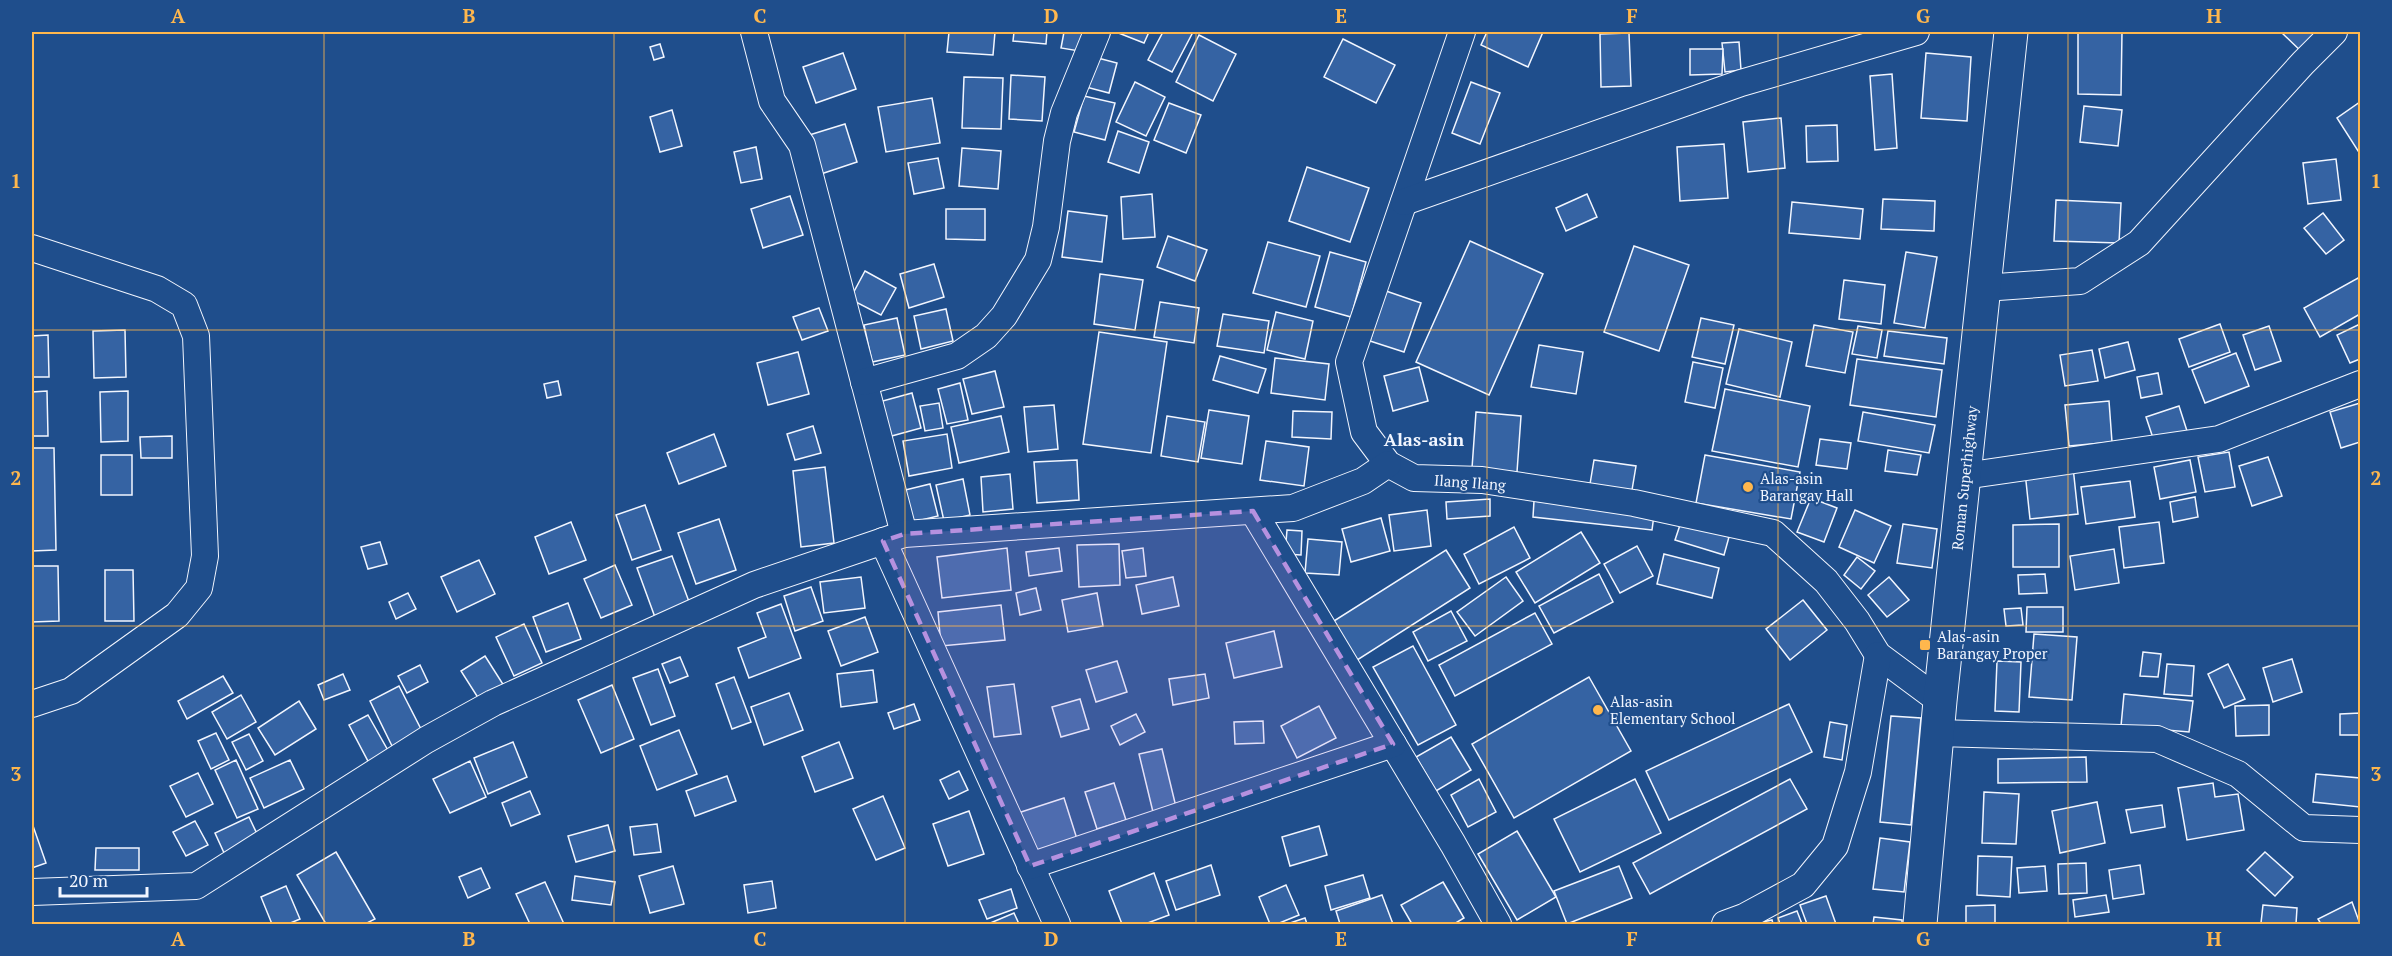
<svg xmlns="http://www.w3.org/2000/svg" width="2392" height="956" viewBox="0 0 2392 956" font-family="'PT Serif',serif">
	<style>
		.building { fill: #3563a3; stroke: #f2f6ff; stroke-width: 1.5 }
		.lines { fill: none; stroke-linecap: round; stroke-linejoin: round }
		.minor-casing { stroke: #f2f6ff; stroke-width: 28 }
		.primary-casing { stroke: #f2f6ff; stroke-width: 35 }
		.minor { stroke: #1f4e8c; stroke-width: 26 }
		.primary { stroke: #1f4e8c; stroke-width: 33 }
		.marked { fill: #b691df; fill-opacity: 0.2; stroke: #b691df; stroke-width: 4.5; stroke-dasharray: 12 8; stroke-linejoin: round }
		.grid { fill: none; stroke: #ffb74d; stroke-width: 1.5; stroke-opacity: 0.55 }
		.poi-dot { fill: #ffb74d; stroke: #1f4e8c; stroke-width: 2 }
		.labels { text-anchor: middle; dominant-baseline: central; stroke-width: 4.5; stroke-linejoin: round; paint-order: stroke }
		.poi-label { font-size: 15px; fill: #f2f6ff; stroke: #1f4e8c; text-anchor: start }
		.street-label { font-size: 15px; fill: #f2f6ff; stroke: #1f4e8c }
		.quarter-label { font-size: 18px; font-weight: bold; fill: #f2f6ff; stroke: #1f4e8c }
		.neatline { fill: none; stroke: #ffb74d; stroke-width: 2 }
		.grid-label { font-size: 20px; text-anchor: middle; font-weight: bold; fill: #ffb74d }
	</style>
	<rect width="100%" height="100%" fill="#1f4e8c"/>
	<g class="building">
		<polygon points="949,32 995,32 993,55 947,52"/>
		<polygon points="1014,32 1047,32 1046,44 1013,41"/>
		<polygon points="1064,32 1088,32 1085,52 1061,48"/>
		<polygon points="1116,32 1149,32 1144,43"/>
		<polygon points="1163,32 1193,32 1172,72 1148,60"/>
		<polygon points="1487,32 1543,32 1528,67 1481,45"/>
		<polygon points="2078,32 2122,32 2121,95 2078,94"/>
		<polygon points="2281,32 2329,32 2306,56"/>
		<polygon points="1629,33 1631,86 1601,87 1600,34"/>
		<polygon points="1199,35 1236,54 1213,101 1176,82"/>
		<polygon points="1343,39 1395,65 1376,103 1324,77"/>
		<polygon points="1739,42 1741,70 1725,72 1722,43"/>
		<polygon points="660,44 664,57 654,60 650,47"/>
		<polygon points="1690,49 1723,49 1722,74 1690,75"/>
		<polygon points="843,53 856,89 816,103 803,67"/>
		<polygon points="1926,53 1971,57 1967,121 1921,118"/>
		<polygon points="1094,57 1117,63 1109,93 1086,87"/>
		<polygon points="1892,74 1897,148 1875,150 1870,76"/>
		<polygon points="1011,75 1045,77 1042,121 1009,119"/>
		<polygon points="964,77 1003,78 1001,129 962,128"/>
		<polygon points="1135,82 1165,97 1146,136 1116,122"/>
		<polygon points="1471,82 1500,93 1480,144 1452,133"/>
		<polygon points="1084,96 1115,103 1105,140 1074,132"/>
		<polygon points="932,98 940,143 886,152 878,107"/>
		<polygon points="2360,102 2360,154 2337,118"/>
		<polygon points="1169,103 1201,115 1186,153 1154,140"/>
		<polygon points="2084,106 2122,110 2118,146 2080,142"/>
		<polygon points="672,110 682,146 660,152 650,117"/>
		<polygon points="1781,118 1785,168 1748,172 1743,122"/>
		<polygon points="845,124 857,162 818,175 806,136"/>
		<polygon points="1837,125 1838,161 1807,162 1806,126"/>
		<polygon points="1118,131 1149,142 1139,173 1108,162"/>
		<polygon points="1724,144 1728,198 1680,201 1677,147"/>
		<polygon points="756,147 762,179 741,183 734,152"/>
		<polygon points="962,148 1001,151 998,189 959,186"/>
		<polygon points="938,158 944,188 914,194 908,163"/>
		<polygon points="2336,159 2341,200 2308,204 2303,163"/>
		<polygon points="1307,167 1369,188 1350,242 1289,221"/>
		<polygon points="1152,194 1155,237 1123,239 1121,197"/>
		<polygon points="1587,194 1597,217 1566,231 1556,208"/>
		<polygon points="790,196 803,235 763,248 751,209"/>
		<polygon points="1883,199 1935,201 1934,231 1881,229"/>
		<polygon points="2056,200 2121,203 2119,243 2054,241"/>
		<polygon points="1792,202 1863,209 1860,239 1789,233"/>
		<polygon points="946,209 985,209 985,240 946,239"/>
		<polygon points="1068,211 1107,216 1102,262 1062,257"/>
		<polygon points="2323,213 2344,240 2326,254 2304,228"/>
		<polygon points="1168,236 1207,250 1195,281 1157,267"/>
		<polygon points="1470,241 1543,274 1489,395 1416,362"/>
		<polygon points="1268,242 1320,256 1306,307 1253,293"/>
		<polygon points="1634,246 1689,265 1659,351 1604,332"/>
		<polygon points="1330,252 1366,262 1351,317 1315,307"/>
		<polygon points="1906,252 1937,257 1925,328 1894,323"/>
		<polygon points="934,264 944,297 909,308 900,274"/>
		<polygon points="865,271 896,288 881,315 850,299"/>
		<polygon points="1100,274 1143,280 1135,330 1094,324"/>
		<polygon points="2358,278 2360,282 2360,314 2320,337 2304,308"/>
		<polygon points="1844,280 1885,285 1881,324 1839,319"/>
		<polygon points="1386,291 1421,303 1404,352 1370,341"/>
		<polygon points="1160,302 1199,308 1194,343 1154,337"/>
		<polygon points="819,308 828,331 802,340 793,317"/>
		<polygon points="946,309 953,341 921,349 914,316"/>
		<polygon points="1276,312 1313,321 1305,359 1267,350"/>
		<polygon points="1223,314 1269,321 1264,353 1217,346"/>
		<polygon points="897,318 905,355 872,362 864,325"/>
		<polygon points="1701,318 1734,325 1725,364 1692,357"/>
		<polygon points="2220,324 2230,352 2189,367 2179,339"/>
		<polygon points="2360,324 2360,359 2350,363 2337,335"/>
		<polygon points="1814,325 1853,332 1845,373 1806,366"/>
		<polygon points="1858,326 1882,330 1877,358 1852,354"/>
		<polygon points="2269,326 2281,361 2255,370 2243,335"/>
		<polygon points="1739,329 1792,342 1780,397 1726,384"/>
		<polygon points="125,330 126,377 94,378 93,331"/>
		<polygon points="1888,331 1947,338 1944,364 1884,356"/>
		<polygon points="1099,332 1167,342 1151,453 1083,444"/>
		<polygon points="48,335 49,377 32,377 32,336"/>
		<polygon points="2128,342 2135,370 2105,378 2099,349"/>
		<polygon points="1539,345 1583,352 1576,394 1531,387"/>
		<polygon points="2092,350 2098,381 2065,386 2060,355"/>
		<polygon points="798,352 809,394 768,405 757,363"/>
		<polygon points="2236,353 2249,386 2205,403 2192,370"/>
		<polygon points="1220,356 1266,369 1258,393 1213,380"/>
		<polygon points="1275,358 1329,364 1325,400 1271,393"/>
		<polygon points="1857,359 1942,370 1936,417 1850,405"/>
		<polygon points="1693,362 1723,368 1715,408 1685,402"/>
		<polygon points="1419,367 1428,401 1393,411 1384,376"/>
		<polygon points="995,371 1004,407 972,414 963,379"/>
		<polygon points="2158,373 2162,394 2141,398 2137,377"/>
		<polygon points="558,381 561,395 547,398 544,384"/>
		<polygon points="960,383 968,420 947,424 938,389"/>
		<polygon points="1725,389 1810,406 1798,467 1712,451"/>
		<polygon points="47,391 48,436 32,436 32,392"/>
		<polygon points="128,391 128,441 101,442 100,392"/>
		<polygon points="912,393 921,428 888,437 879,402"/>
		<polygon points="2109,401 2112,442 2069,446 2065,405"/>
		<polygon points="939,403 943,428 925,431 920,406"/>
		<polygon points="2360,403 2360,442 2341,448 2330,412"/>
		<polygon points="1054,405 1058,449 1028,452 1024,407"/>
		<polygon points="2179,406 2188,434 2155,444 2146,417"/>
		<polygon points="1209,410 1249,416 1242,464 1201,458"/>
		<polygon points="1293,411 1332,412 1331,439 1292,437"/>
		<polygon points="1476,412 1521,416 1517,472 1472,468"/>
		<polygon points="1863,412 1935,425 1929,453 1858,441"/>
		<polygon points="1001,416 1009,452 959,463 951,427"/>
		<polygon points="1167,416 1205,422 1198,462 1161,456"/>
		<polygon points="813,426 821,453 795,460 787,434"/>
		<polygon points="714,434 726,466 679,484 667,453"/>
		<polygon points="947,434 952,468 909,476 903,441"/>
		<polygon points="172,436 172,458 141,458 140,437"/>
		<polygon points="1820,439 1851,443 1847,469 1816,465"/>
		<polygon points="1266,441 1309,447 1304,486 1260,480"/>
		<polygon points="32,448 54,448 56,550 32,551"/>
		<polygon points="1888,450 1921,455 1917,475 1885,471"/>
		<polygon points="2229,452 2235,487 2205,492 2198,457"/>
		<rect x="101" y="455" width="31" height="40"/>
		<polygon points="1705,455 1800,472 1791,519 1696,503"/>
		<polygon points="2268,457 2282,496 2252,506 2239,466"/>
		<polygon points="1077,460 1079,500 1037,503 1034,462"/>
		<polygon points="1594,460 1636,466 1631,496 1589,490"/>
		<polygon points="2190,460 2196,492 2160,499 2154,467"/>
		<polygon points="825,467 834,543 801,547 793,471"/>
		<polygon points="2073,467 2078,514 2030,519 2025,472"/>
		<polygon points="1010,474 1013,509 983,512 981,477"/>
		<polygon points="963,479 970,515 944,521 936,485"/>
		<polygon points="2130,481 2135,517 2086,524 2081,487"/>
		<polygon points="930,484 938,516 909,523 901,491"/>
		<polygon points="2195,497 2198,517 2173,522 2170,502"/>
		<polygon points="1811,498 1837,508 1824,542 1797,532"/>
		<polygon points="1490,499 1490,516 1447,519 1446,502"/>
		<polygon points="1534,501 1654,515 1652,530 1533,517"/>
		<polygon points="645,505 661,550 632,560 616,515"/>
		<polygon points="1427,510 1431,546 1394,551 1389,515"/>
		<polygon points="1855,510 1891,526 1874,563 1839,547"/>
		<polygon points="1381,518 1390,551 1351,562 1342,529"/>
		<polygon points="719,519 736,570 696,584 678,533"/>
		<polygon points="571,522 586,560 549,574 535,537"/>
		<polygon points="1681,522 1729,537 1724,555 1675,540"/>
		<polygon points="2159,522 2164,563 2124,568 2119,527"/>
		<polygon points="1903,524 1937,529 1932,568 1897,563"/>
		<polygon points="2059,524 2059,567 2013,567 2013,525"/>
		<polygon points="1514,527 1530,558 1479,584 1464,554"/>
		<polygon points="1287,530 1302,531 1301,555 1285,554"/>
		<polygon points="1581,532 1600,563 1535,603 1516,572"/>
		<polygon points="1308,539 1342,542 1339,575 1305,573"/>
		<polygon points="380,542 387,564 368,569 361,547"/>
		<polygon points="1119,544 1120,585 1079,587 1077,545"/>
		<polygon points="1637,546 1653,576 1620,593 1604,564"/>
		<polygon points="1007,548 1011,590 942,598 937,557"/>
		<polygon points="1059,548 1062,571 1029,576 1026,552"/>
		<polygon points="1143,548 1146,576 1126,578 1122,551"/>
		<polygon points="2114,549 2119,583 2075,590 2070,556"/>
		<polygon points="1446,550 1470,588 1351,664 1326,626"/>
		<polygon points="1664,554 1719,568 1712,598 1657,584"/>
		<polygon points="672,556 691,607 656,620 637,568"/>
		<polygon points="1857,557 1875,571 1861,589 1844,575"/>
		<polygon points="479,560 495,594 457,612 441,577"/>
		<polygon points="615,565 632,605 601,618 584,579"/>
		<polygon points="32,566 58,566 59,621 32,622"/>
		<polygon points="105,570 133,570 134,621 105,621"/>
		<polygon points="1599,574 1613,602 1554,633 1539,606"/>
		<polygon points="2045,574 2047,593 2019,594 2018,575"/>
		<polygon points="861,577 865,608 824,613 820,582"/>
		<polygon points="1173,577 1179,606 1142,614 1136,585"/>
		<polygon points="1506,577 1523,601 1475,636 1457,612"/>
		<polygon points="1889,577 1909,600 1887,617 1868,595"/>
		<polygon points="811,587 823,621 795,631 784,596"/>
		<polygon points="1036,588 1041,610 1020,615 1016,593"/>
		<polygon points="408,593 416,609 396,619 389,602"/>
		<polygon points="1097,593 1103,626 1068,632 1062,600"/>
		<polygon points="1803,600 1827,630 1790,660 1766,629"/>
		<polygon points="568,603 581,639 546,652 533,617"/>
		<polygon points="781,604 801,658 749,678 738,648 766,637 757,613"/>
		<polygon points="1001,605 1005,640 941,646 938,612"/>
		<polygon points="2027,607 2063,607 2063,632 2026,632"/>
		<polygon points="2021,608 2023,625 2006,626 2004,609"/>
		<polygon points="1451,611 1467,641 1428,661 1413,632"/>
		<polygon points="1535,613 1552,644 1455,696 1439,665"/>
		<polygon points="865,617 878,652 841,666 828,631"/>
		<polygon points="524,624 542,663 514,676 496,637"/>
		<polygon points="1274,631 1282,667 1234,678 1226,643"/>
		<polygon points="2034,634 2077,637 2072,700 2029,697"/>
		<polygon points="1413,646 1456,725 1418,745 1373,667"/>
		<polygon points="2143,652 2161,654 2158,677 2140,676"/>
		<polygon points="485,656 506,689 482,704 461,671"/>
		<polygon points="680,657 688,676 670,683 662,664"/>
		<polygon points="2292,659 2302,692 2273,702 2263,668"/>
		<polygon points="1117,661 1127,692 1096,702 1086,670"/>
		<polygon points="1997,661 2021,662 2019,712 1995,711"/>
		<polygon points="2167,664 2194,666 2192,696 2164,694"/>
		<polygon points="2228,664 2245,699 2224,708 2208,674"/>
		<polygon points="420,665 428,682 407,693 398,676"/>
		<polygon points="658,669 675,716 651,725 633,678"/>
		<polygon points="873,670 877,702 841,707 837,674"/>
		<polygon points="343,674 350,690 324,700 318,685"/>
		<polygon points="1205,674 1209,698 1173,705 1169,679"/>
		<polygon points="223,676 233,693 187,719 178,701"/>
		<polygon points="734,677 751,722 732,729 716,684"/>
		<polygon points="1589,677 1631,751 1514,818 1472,744"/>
		<polygon points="1014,684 1021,734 994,737 987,687"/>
		<polygon points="612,685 634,739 601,753 578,700"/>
		<polygon points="399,686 424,735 394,750 370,701"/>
		<polygon points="789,693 803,730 764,745 751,707"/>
		<polygon points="2124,694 2193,701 2189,732 2121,726"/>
		<polygon points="241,695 256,722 227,739 212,712"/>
		<polygon points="1080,699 1089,729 1061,737 1052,707"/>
		<polygon points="299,701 316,729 275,755 258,728"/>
		<polygon points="914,704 920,720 894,729 888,713"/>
		<polygon points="1789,704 1812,752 1669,820 1646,771"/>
		<polygon points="2269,705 2269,735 2236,736 2235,706"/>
		<polygon points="1319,706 1336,738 1297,758 1281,726"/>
		<polygon points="2360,713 2360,735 2340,735 2340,714"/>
		<polygon points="1136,714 1145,732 1120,745 1111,726"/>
		<polygon points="368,715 390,754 370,765 349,725"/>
		<polygon points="1891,716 1921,718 1911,825 1880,822"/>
		<polygon points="1263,721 1264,743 1235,744 1234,722"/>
		<polygon points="1830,722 1847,725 1842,760 1824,757"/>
		<polygon points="679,730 697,774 657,790 640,746"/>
		<polygon points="216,733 229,760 211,769 198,741"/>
		<polygon points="249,734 263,761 246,770 232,742"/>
		<polygon points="1451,737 1471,770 1436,791 1416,757"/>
		<polygon points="513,742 527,777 488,794 474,758"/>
		<polygon points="839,742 853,778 815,792 802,757"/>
		<polygon points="1162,749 1176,807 1153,812 1139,754"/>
		<polygon points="2086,757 2087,782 1998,783 1998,759"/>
		<polygon points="236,760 258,809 237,818 215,770"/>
		<polygon points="290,760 304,789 264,808 250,778"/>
		<polygon points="470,761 486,797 450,813 433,779"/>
		<polygon points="959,771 968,790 949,799 940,780"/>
		<polygon points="198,773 213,804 186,817 170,786"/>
		<polygon points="2316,774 2360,778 2360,807 2313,802"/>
		<polygon points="727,776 736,801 695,816 686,791"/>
		<polygon points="1479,779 1496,812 1468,827 1451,795"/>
		<polygon points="1635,779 1661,833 1580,872 1554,819"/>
		<polygon points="1790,779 1807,809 1650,894 1633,863"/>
		<polygon points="1114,783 1126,820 1097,829 1085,792"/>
		<polygon points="2213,783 2215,797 2238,794 2244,830 2187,840 2178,788"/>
		<polygon points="530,791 540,814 511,826 502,803"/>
		<polygon points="1984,792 2019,794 2016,844 1982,843"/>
		<polygon points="883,796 905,848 876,860 853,809"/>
		<polygon points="1064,798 1077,839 1032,854 1018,813"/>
		<polygon points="2097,802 2105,843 2060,853 2052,811"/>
		<polygon points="2162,805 2165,827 2131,833 2126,810"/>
		<polygon points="969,811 984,854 948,866 933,824"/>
		<polygon points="249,817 259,838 225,855 215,833"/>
		<polygon points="195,821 208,845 186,856 173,832"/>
		<polygon points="32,823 46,863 32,868"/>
		<polygon points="657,824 661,852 634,855 630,827"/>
		<polygon points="608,825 615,851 576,862 568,836"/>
		<polygon points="1319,826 1327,855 1290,866 1282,837"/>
		<polygon points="1517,831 1556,897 1517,920 1478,854"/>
		<polygon points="1880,838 1910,842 1904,892 1873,889"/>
		<polygon points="96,848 139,848 139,870 95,870"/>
		<polygon points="336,852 375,919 365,924 326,924 297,875"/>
		<polygon points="2265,852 2293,877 2275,896 2247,870"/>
		<polygon points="1978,856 2012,857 2010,897 1977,895"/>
		<polygon points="2086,863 2087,893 2059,894 2058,864"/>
		<polygon points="1211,865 1220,895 1176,910 1166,881"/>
		<polygon points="2140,865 2144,894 2113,899 2109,870"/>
		<polygon points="673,866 684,904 650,913 639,876"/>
		<polygon points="1619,866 1632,898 1567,924 1554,891"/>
		<polygon points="2045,866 2047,891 2019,893 2017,868"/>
		<polygon points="481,868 490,888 468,898 459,877"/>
		<polygon points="1154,873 1169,915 1145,924 1122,924 1109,891"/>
		<polygon points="1363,875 1370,898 1331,910 1325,886"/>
		<polygon points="575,876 615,882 611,905 572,900"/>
		<polygon points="772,881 776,908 748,913 744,885"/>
		<polygon points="545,882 564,924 530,924 516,894"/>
		<polygon points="1443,882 1464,918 1454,924 1412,924 1401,905"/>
		<polygon points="1286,885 1299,915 1277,924 1270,924 1259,897"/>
		<polygon points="286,886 300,919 288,924 272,924 261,897"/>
		<polygon points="1011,889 1017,908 987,919 979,900"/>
		<polygon points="1382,895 1393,924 1340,924 1336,911"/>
		<polygon points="2106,895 2109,912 2075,917 2073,900"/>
		<polygon points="1826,896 1836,924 1807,924 1800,905"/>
		<polygon points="2352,902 2360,924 2321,924 2318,919"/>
		<polygon points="1995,905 1995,924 1966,924 1966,906"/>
		<polygon points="2263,905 2297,908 2296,924 2261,923"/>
		<polygon points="1797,911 1802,924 1780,924 1778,918"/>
		<polygon points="1014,913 1019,924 988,924"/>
		<polygon points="1874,917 1902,920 1902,924 1873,924"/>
		<polygon points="1305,918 1307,924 1287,924"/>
		<polygon points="1772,920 1773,924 1753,924"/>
	</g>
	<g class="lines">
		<g class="minor-casing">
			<g id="minor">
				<polyline points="754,32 772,101 802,145 904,534"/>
				<polyline points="1462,32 1349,362 1364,432 1388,464 1414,478 1482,480 1634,503 1773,533 1826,581 1857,621 1878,655 1940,701"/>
				<polyline points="1404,202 1741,83 1916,32"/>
				<polyline points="32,248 157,289 184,305 196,336 205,556 199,588 177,615 71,691 32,704"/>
				<polyline points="1984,288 2080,281 2139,243 2303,63 2334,32"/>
				<polyline points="864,382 957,356 986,336 1004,316 1038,260 1046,227 1057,141 1064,113 1097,32"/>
				<polyline points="1964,476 2219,439 2360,384"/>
				<polyline points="1253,511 1453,844 1498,924"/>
				<polyline points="883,541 1057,924"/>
				<polyline points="1937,733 2157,739 2238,774 2304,828 2360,830"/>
				<polyline points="1030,866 1393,744"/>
				<polyline points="32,892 196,886 426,740 493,703 754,585 904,534 1293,508 1363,481 1388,464"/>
				<polyline points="1725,924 1744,917 1803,885 1835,846 1858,772 1878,655"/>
			</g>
		</g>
		<g class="primary-casing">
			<polyline id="primary" points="1920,924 1940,701 2011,32"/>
		</g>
		<use href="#minor" class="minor"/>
		<use href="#primary" class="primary"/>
	</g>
	<path class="marked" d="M 1253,511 L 1393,744 L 1030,866 L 883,541 L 904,534 Z"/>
	<path class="grid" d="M 324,32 L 324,924M 614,32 L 614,924M 905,32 L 905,924M 1196,32 L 1196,924M 1487,32 L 1487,924M 1778,32 L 1778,924M 2068,32 L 2068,924M 32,330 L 2360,330M 32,626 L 2360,626"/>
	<g class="poi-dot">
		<circle cx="1748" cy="487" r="6"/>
		<rect x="1919" y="639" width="12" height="12" rx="3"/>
		<circle cx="1598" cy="710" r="6"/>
	</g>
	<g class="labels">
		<g class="poi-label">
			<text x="1760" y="478">Alas-asin<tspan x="1760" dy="17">Barangay Hall</tspan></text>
			<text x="1937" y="636">Alas-asin<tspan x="1937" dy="17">Barangay Proper</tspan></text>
			<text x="1610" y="701">Alas-asin<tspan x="1610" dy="17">Elementary School</tspan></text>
		</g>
		<g class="street-label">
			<text transform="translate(1964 478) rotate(-84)">Roman Superhighway</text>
			<text transform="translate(1470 482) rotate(4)">Ilang Ilang</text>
		</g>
		<g class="quarter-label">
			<text x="1424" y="439">Alas-asin</text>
		</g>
	</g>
	<rect width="2392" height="956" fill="none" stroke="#1f4e8c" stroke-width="66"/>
	<path d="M60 887v9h87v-9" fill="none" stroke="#f2f6ff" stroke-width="3"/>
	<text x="69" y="887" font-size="18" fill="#f2f6ff" stroke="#1f4e8c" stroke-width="4.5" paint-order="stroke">20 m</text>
	<rect x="33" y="33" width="2326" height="890" class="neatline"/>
	<g class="grid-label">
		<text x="178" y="23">A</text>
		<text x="469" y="23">B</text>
		<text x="760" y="23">C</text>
		<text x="1051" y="23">D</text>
		<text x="1341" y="23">E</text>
		<text x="1632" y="23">F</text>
		<text x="1923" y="23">G</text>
		<text x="2214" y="23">H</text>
		<text x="16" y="188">1</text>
		<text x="2376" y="188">1</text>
		<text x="16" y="485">2</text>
		<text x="2376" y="485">2</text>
		<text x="16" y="781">3</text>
		<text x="2376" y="781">3</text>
		<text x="178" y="946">A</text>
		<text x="469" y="946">B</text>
		<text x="760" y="946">C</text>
		<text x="1051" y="946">D</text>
		<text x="1341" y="946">E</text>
		<text x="1632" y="946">F</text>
		<text x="1923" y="946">G</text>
		<text x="2214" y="946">H</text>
	</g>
</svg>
